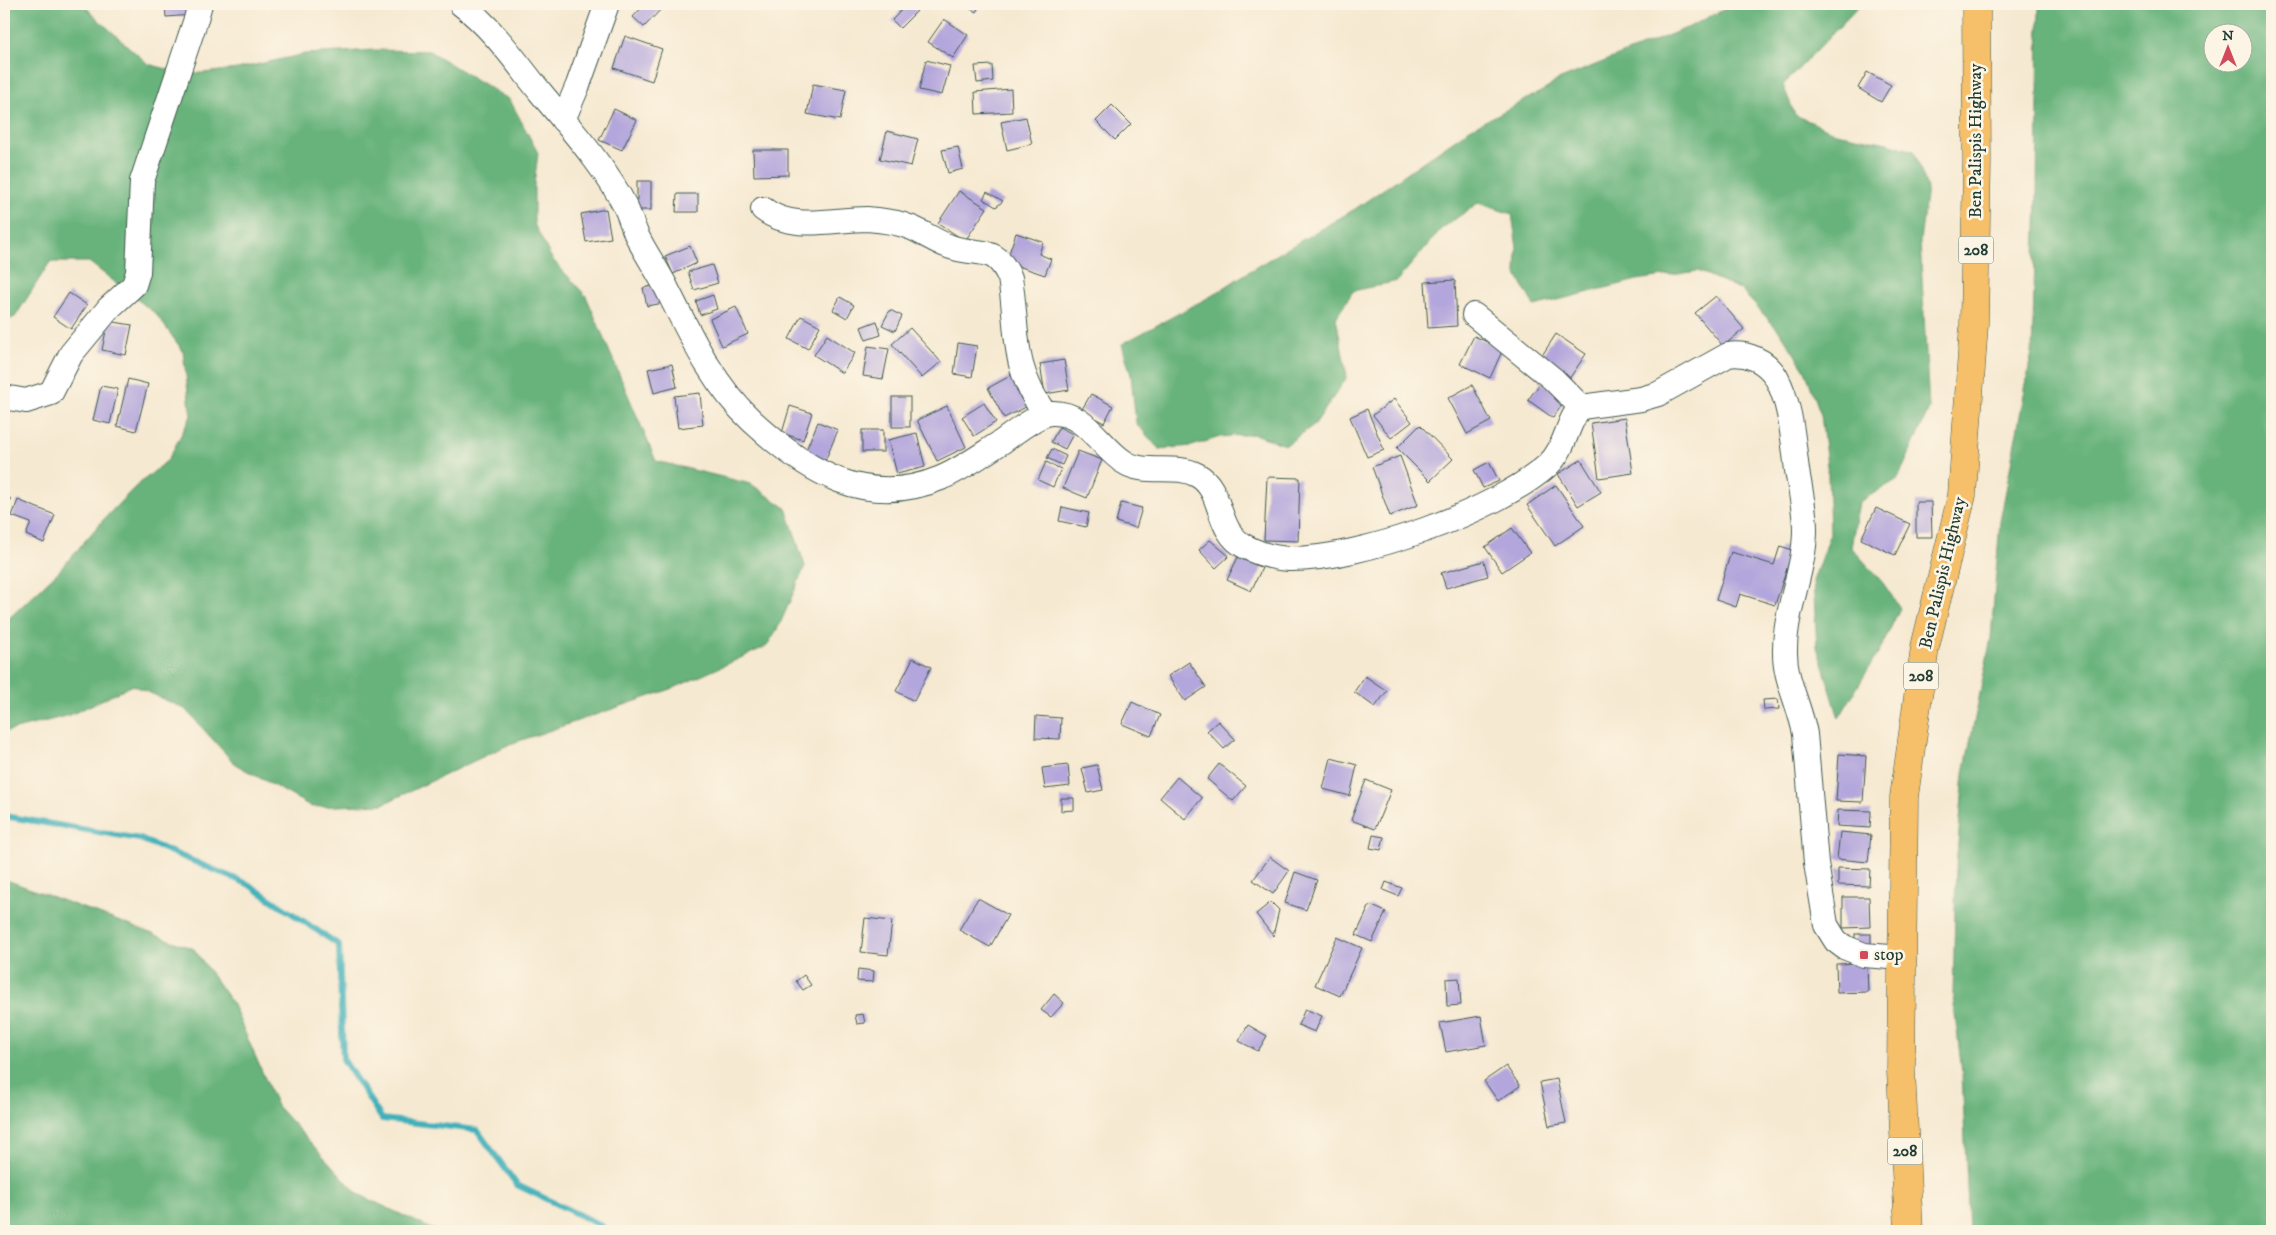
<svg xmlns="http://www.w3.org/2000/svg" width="2276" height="1235" viewBox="0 0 2276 1235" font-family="'IM FELL DW Pica',serif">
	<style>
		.forest { fill: #68b37b; stroke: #447858; fill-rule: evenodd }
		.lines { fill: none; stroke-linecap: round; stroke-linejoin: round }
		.stream { stroke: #40b0ba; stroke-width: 6 }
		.building { fill: #b3a6dc }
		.minor-casing { stroke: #3f574c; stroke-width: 26 }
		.major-casing { stroke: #3f574c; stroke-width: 29 }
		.minor { stroke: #fff; stroke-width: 24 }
		.major { stroke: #f6c06b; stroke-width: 28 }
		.poi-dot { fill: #d1495b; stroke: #fcf5e5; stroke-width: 2 }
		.labels { text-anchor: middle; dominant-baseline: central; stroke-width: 5; stroke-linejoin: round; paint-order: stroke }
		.shield { fill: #fcf5e5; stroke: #617469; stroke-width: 1 }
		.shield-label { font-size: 16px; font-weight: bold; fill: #1f3d34 }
		.street-label { font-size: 18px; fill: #1f3d34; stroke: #fcf5e5 }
		.poi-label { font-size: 18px; fill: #1f3d34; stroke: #fcf5e5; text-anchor: start }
	</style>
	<rect width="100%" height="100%" fill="#fcf5e5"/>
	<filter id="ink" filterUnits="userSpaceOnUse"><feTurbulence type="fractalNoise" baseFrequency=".02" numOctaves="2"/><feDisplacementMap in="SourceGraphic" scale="10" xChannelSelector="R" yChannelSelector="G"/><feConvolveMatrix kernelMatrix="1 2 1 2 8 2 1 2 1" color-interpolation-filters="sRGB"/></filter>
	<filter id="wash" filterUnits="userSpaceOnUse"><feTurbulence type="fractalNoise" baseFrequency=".0096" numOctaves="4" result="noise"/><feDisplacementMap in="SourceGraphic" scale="20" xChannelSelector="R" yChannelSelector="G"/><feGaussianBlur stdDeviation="1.12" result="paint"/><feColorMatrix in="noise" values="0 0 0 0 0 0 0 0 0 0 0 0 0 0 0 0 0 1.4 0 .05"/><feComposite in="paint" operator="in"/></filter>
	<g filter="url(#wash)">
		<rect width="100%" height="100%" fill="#f6e9d1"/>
		<g class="forest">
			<polygon points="4,4 84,4 91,13 148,64 182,73 203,73 237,69 305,54 375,50 429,51 510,100 538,153 534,185 534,224 552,259 586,296 656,461 751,484 786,508 805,566 780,624 767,646 674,688 510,744 383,804 312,807 235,764 185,709 133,685 70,715 4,732 4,623 59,571 104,519 134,488 168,460 191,416 183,351 156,314 89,262 50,262 15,317 4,322"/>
			<polygon points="1735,4 1861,4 1783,85 1795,115 1836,133 1887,143 1914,151 1927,188 1920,241 1929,409 1898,479 1859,502 1851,547 1883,583 1900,608 1882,646 1839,718 1817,647 1813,581 1830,533 1828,474 1821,415 1805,370 1781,333 1740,289 1698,271 1637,280 1534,306 1516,273 1517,248 1512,214 1478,203 1441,229 1397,281 1353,291 1336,318 1347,377 1315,424 1286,445 1254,434 1220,437 1192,446 1159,449 1136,423 1131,375 1122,344 1213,295 1256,267 1355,209 1470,129 1548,88 1556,81 1689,27"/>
			<path d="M 2039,4 L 2272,4 L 2272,1231 L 1969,1231 L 1962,1073 L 1953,996 L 1956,867 L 1964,773 L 1991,638 L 2000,522 L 2032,352 L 2037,199 ZM 2214,32 L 2244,32 L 2244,62 L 2214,62 Z"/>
			<polygon points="4,879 194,949 233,1005 277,1106 358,1194 436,1231 4,1231"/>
		</g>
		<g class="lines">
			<polyline class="stream" points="4,816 140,839 248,884 339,945 343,1059 382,1119 477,1130 517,1185 600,1225 607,1231"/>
		</g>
		<g id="blocks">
			<g class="building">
				<polygon points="165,4 193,4 193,15 166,17"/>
				<polygon points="645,4 662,4 664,6 644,27 633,17"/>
				<polygon points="907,4 917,11 900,28 892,20"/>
				<polygon points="962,4 981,4 976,12"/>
				<polygon points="944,19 968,35 953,58 928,42"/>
				<polygon points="625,36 662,49 652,81 614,68"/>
				<polygon points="926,60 950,66 942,95 919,90"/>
				<polygon points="992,65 993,81 977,83 975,66"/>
				<polygon points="1867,72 1891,85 1881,102 1858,88"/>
				<polygon points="813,84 846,90 840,120 807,114"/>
				<polygon points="1011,89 1012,112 976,114 975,92"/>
				<polygon points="1112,105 1131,124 1115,140 1096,121"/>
				<polygon points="614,109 637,120 622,150 599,140"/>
				<polygon points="1026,117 1032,144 1007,150 1001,122"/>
				<polygon points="887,131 918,139 911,166 880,159"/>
				<polygon points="958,147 963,169 948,173 942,150"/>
				<polygon points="753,150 788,150 788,175 754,176"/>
				<rect x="637" y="181" width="14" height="29"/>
				<polygon points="959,191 987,208 965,241 938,223"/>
				<polygon points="987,192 1003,201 996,207 983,199"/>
				<polygon points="677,194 698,194 698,212 676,212"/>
				<polygon points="606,209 611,238 586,242 581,214"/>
				<polygon points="1016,233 1043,242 1039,254 1051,259 1045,275 1006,262"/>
				<polygon points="690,246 697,263 673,274 665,256"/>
				<polygon points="712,265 718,283 694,290 688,272"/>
				<polygon points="1455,280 1457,326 1428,328 1425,282"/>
				<polygon points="660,284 664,303 647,306 643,288"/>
				<polygon points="69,293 87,305 71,329 53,317"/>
				<polygon points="713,295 717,309 700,315 696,301"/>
				<polygon points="1716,296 1744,329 1723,346 1695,313"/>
				<polygon points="840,297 854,305 847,318 833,310"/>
				<polygon points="736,307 748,334 722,346 710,319"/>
				<polygon points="890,310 902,316 895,331 882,325"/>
				<polygon points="801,316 820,326 808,349 789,339"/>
				<polygon points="108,321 132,325 126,355 102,350"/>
				<polygon points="877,321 881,335 866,340 861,327"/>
				<polygon points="910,328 941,362 922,378 892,344"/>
				<polygon points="1556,334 1586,354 1569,379 1539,360"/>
				<polygon points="827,335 855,353 842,373 814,355"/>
				<polygon points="1474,336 1503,349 1490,378 1460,364"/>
				<polygon points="958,343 977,346 972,377 954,374"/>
				<polygon points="868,346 889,349 883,379 863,376"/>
				<polygon points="1064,360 1069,390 1045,394 1040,364"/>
				<polygon points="672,364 677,387 654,393 648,369"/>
				<polygon points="1012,375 1028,406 1004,418 988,388"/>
				<polygon points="128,379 148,384 136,431 117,426"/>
				<polygon points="1541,382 1566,399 1553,418 1528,400"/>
				<polygon points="1472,385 1491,421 1467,434 1448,398"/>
				<polygon points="101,386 118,389 110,424 93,420"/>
				<polygon points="700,393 703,425 678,428 674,396"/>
				<polygon points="1091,394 1113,406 1104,423 1081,411"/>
				<rect x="892" y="397" width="18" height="30"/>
				<polygon points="1394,399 1412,422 1391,438 1373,415"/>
				<polygon points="984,403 996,422 974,436 962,417"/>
				<polygon points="790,406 812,413 803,440 782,433"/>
				<polygon points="947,406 966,447 937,461 917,420"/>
				<polygon points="1367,409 1384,450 1367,457 1350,417"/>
				<polygon points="1625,418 1633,473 1599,478 1591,423"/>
				<polygon points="818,422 838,430 825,461 805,452"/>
				<polygon points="1420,425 1453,459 1430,481 1397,448"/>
				<polygon points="1059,427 1073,434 1065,449 1051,442"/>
				<rect x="862" y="430" width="21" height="22"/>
				<polygon points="917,433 925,467 897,474 888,440"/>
				<polygon points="1052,449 1066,456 1062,465 1047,458"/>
				<polygon points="1078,451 1102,460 1087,498 1063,488"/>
				<polygon points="1400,456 1418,505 1390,516 1372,467"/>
				<polygon points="1581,460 1601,492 1578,506 1558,474"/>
				<polygon points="1046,462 1061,469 1053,487 1038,480"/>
				<polygon points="1489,462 1499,481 1483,488 1474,470"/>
				<polygon points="1267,477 1300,478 1298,541 1264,540"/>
				<polygon points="1556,485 1584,526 1555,546 1527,505"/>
				<polygon points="4,496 11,499 4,516"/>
				<polygon points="18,500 55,515 44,543 26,535 31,523 12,516"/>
				<polygon points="1916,502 1931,502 1932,537 1916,537"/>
				<polygon points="1121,503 1142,508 1136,528 1116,522"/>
				<polygon points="1062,507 1089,513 1086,527 1059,521"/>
				<polygon points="1876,508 1910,524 1895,555 1861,539"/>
				<polygon points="1512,528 1530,553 1502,572 1485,547"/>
				<polygon points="1210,540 1229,556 1216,568 1199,550"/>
				<polygon points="1780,546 1793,550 1775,605 1740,594 1736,607 1716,600 1731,552 1774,565"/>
				<polygon points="1238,557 1262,568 1251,591 1227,580"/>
				<polygon points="1484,561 1488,576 1446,588 1441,573"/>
				<polygon points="913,658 931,667 914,701 896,691"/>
				<polygon points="1189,662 1206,687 1185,701 1168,676"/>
				<polygon points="1365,676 1387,691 1375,707 1354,692"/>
				<polygon points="1778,699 1779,709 1764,710 1763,700"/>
				<polygon points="1132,702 1160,715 1151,736 1122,724"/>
				<polygon points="1036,716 1061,718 1060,739 1035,738"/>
				<polygon points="1218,721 1235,739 1224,749 1207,731"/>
				<polygon points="1839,754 1866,756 1863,802 1836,801"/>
				<polygon points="1331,758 1357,765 1350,796 1323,789"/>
				<polygon points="1219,764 1246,786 1233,801 1207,779"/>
				<polygon points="1068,765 1070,786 1045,789 1042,768"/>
				<polygon points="1097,765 1103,790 1088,793 1082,768"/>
				<polygon points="1177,777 1202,798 1185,819 1160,798"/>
				<polygon points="1366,780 1391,790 1375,829 1351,820"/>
				<polygon points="1061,798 1074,798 1074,810 1061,811"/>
				<polygon points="1838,810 1871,811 1870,828 1837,826"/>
				<polygon points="1840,832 1871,835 1868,862 1837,859"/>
				<polygon points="1373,835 1384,837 1381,850 1370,848"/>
				<polygon points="1270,857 1289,871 1273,894 1253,880"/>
				<polygon points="1838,868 1870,869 1869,886 1838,885"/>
				<polygon points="1295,872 1317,880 1306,910 1285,903"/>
				<polygon points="1386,882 1402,888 1398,896 1383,890"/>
				<polygon points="1843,897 1869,897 1870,927 1843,928"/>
				<polygon points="978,898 1008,915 990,947 959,930"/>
				<polygon points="1271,902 1279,910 1273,936 1256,914"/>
				<polygon points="1370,905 1386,912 1372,942 1356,935"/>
				<polygon points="865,918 892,921 888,955 861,952"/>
				<rect x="1855" y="934" width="16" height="11"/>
				<polygon points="1337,937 1362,948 1340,996 1315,985"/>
				<polygon points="1867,963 1868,992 1837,993 1836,964"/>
				<polygon points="858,969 874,971 873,982 857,981"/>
				<polygon points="804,975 811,985 803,990 796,981"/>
				<polygon points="1459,978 1461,1005 1447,1006 1446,979"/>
				<polygon points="1054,994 1064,1003 1051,1017 1041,1010"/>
				<polygon points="1305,1009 1322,1016 1315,1032 1298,1025"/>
				<polygon points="863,1014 865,1023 857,1024 855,1015"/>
				<polygon points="1481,1016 1486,1045 1446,1052 1440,1023"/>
				<polygon points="1248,1025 1267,1036 1258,1051 1239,1041"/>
				<polygon points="1506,1066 1520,1086 1498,1101 1484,1081"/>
				<polygon points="1557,1079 1566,1123 1549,1126 1540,1082"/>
			</g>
		</g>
	</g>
	<g filter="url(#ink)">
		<use href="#blocks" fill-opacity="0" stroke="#3f574c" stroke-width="1"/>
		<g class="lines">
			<g class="minor-casing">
				<g id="minor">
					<path d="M 461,4 C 493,28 516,62 541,93 C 569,127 607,169 626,208 C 630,217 633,227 637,236 C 646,254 658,271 667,289 C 690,335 714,386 752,421 C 807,472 866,509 941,478 C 962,469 981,455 1000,443 C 1012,435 1037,414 1051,413 C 1085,411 1100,447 1124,462 C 1145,476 1175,463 1197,475 C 1225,490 1214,531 1246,547 C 1259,554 1275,558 1289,559 C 1358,560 1497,511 1548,465 C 1567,447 1567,420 1581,407 L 1641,399 L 1658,394 L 1728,355 C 1746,352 1766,360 1776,377 C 1791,404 1793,440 1797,470 C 1800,489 1805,510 1805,530 C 1805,569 1785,609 1785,650 C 1784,679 1800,705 1805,734 L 1816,863 L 1826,925 L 1836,941 L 1844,947 L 1864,955 L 1903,958"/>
					<polyline points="563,120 578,85 607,4"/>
					<path d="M 763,209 C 792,232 833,219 867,219 C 882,220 898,222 912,228 C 926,234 939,244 954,248 C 982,256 995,245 1010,278 C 1019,333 1010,365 1045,414"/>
					<polyline points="1474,315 1553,379 1581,407"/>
					<polyline points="4,397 26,401 51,393 71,354 109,308 134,285 138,272 142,181 196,19 200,4"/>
				</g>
			</g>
			<g class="major-casing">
				<polyline id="major" points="1909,1231 1901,1071 1904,797 1925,647 1962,495 1974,324 1977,161 1976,4"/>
			</g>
			<use href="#minor" class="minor"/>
			<use href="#major" class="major"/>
		</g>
	</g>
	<rect class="poi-dot" x="1859" y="950" width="10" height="10" rx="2.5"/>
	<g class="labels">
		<g class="shield">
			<rect x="1958.5" y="236.5" width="35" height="27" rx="4"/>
			<rect x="1903.5" y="662.5" width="35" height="27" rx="4"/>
			<rect x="1887.5" y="1137.5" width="35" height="27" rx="4"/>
		</g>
		<g class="shield-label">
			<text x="1976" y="250">208</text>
			<text x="1921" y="676">208</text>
			<text x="1905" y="1151">208</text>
		</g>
		<g class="street-label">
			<text transform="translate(1976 141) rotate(-90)">Ben Palispis Highway</text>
			<text transform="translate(1943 573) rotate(-77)">Ben Palispis Highway</text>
		</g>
		<g class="poi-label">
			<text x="1874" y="955">stop</text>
		</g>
	</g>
	<rect width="2276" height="1235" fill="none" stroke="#fcf5e5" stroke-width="20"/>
	<g transform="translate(2228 48)"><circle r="24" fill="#fcf5e5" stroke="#a4ab9e"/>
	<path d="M0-4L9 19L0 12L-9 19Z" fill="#d1495b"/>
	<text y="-8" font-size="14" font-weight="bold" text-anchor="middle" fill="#1f3d34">N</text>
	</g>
</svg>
